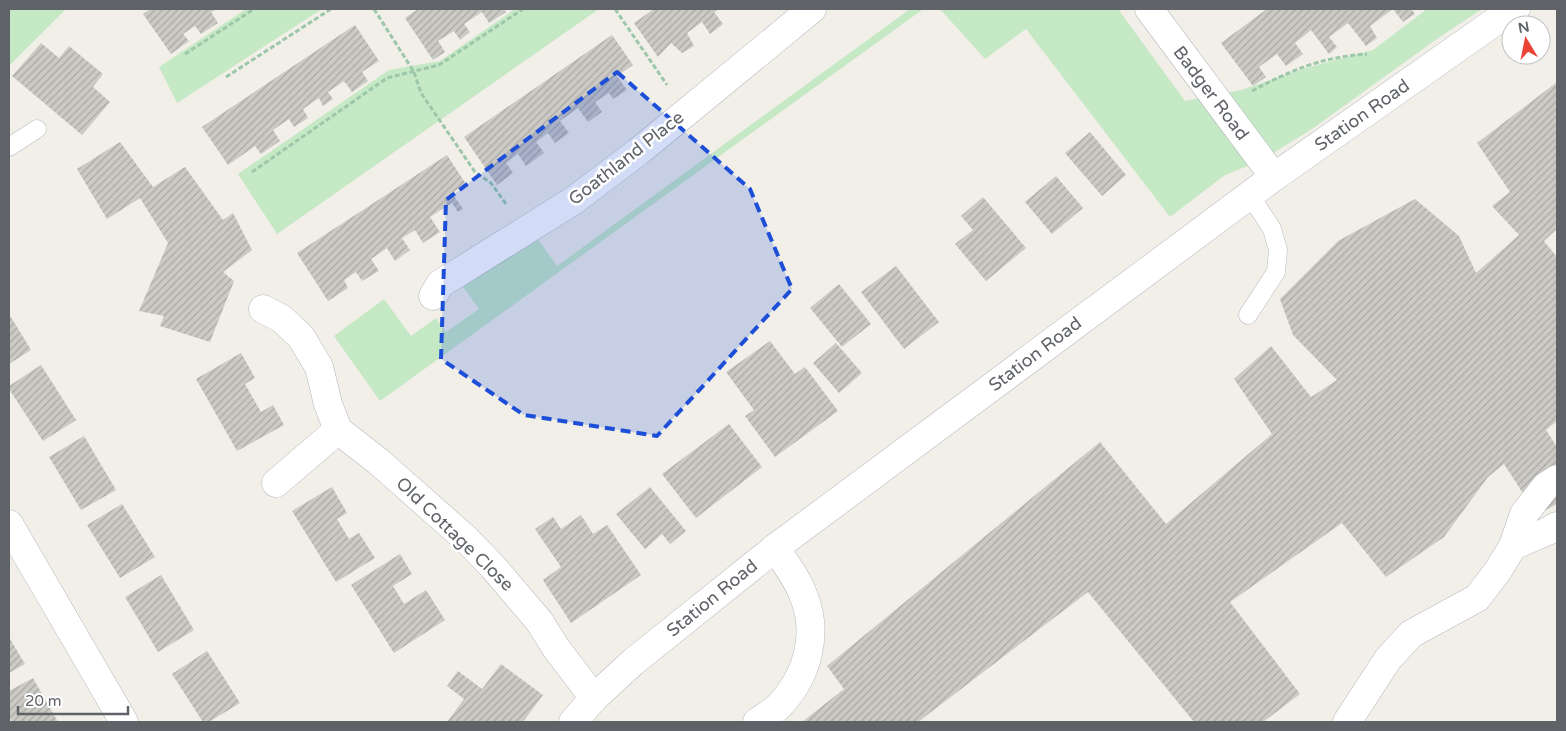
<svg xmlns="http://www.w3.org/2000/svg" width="1566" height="731" viewBox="0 0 1566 731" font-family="'Varela Round',sans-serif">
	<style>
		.grass { fill: #c5e8c5 }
		.building { fill: url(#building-hatch) }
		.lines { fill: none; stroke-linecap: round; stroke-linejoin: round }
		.lane-casing { stroke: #b5b8bc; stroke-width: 19 }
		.street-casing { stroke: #b5b8bc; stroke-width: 29 }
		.secondary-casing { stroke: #b6babf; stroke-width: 29 }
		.path { stroke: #9cc7a9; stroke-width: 3; stroke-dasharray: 5 2.5; stroke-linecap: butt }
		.lane { stroke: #fff; stroke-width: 18 }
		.street { stroke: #fff; stroke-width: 28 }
		.secondary { stroke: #fff; stroke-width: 28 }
		.marked { fill: #1d4ed8; fill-opacity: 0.2; stroke: #1d4ed8; stroke-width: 4; stroke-dasharray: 10 6; stroke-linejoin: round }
		.labels { text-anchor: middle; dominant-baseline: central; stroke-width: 5; stroke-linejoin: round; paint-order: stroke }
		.street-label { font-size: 18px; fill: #5f6368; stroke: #fff }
	</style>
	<defs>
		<pattern id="building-hatch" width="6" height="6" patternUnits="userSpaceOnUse" patternTransform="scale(1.25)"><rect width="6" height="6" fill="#cccac5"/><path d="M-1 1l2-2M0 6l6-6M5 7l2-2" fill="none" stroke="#a9a8a4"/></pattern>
	</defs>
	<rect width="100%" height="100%" fill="#f1efe8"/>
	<g class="grass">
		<polygon points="9,9 66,9 9,66"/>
		<polygon points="246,9 322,9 177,103 159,67"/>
		<polygon points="515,9 599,9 277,234 238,174 389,70 440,61"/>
		<polygon points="910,9 922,10 380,401 334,336 384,299 411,336 436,318 446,332 479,309 463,287 535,235 557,266"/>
		<polygon points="940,9 1118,9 1185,101 1241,90 1306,68 1373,50 1427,9 1482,9 1441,36 1312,129 1262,160 1225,175 1170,217 1026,29 985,59"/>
	</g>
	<g class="building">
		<polygon points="151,9 216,9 211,12 218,23 201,34 195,26 183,34 189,41 171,54 143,14"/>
		<polygon points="418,9 504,9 506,12 489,23 482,12 464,24 470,32 460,40 454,31 438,41 445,52 433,60 405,18"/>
		<polygon points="654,9 719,9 714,12 723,24 710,34 702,22 687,33 694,46 682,53 671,43 658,57 634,23"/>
		<polygon points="1267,9 1291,9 1292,10 1294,9 1411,9 1415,14 1403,22 1393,9 1370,26 1377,38 1366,46 1348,23 1329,37 1337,47 1329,54 1311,30 1295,43 1303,54 1286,66 1277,54 1259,67 1266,77 1253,86 1221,43"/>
		<polygon points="355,25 379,61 362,72 368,81 352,92 344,81 328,92 333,99 323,106 319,98 303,109 308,118 294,127 289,119 273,130 280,141 261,154 255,146 228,165 202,127"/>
		<polygon points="612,35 633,65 617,76 627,90 613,99 609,93 595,102 602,112 588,122 578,108 560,121 569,133 555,143 548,133 536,142 544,153 526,166 518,154 506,163 513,173 497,185 464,137"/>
		<polygon points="41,43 59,58 69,46 103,74 93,87 110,102 82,135 12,76"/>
		<polygon points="1557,82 1557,229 1544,241 1557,257 1557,421 1546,430 1557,447 1557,504 1537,515 1504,464 1488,477 1444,537 1386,577 1342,523 1230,602 1300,694 1263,722 1194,722 1088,592 918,722 802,722 844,689 827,666 1100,442 1166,524 1272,434 1234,379 1271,346 1311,397 1337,380 1293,335 1280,299 1338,241 1415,199 1459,236 1476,273 1519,235 1492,206 1510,192 1477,143"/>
		<polygon points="1090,132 1126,175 1102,196 1065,153"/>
		<polygon points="120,142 153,187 185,167 223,220 233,213 252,250 223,272 234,281 210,342 160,326 164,316 139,311 168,243 140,198 107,219 77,169"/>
		<polygon points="447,155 466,184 452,193 463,209 458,212 452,203 430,217 440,232 423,243 415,230 402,238 410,250 395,261 387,248 371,259 379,271 362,281 356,272 344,280 348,288 328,301 297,253"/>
		<polygon points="1056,176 1083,208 1052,234 1025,202"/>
		<polygon points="983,197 1026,248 986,281 955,244 973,230 961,216"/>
		<polygon points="896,266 939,322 904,349 861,292"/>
		<polygon points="839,284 871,324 842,347 810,308"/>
		<polygon points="9,314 31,350 9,364"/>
		<polygon points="770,341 795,374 805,367 838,411 775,457 745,416 754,410 726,372"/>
		<polygon points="836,343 862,373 839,393 813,363"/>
		<polygon points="241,353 255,378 245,384 261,412 273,405 284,425 237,451 196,379"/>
		<polygon points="41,365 76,420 43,441 9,389 9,386"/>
		<polygon points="729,424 762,467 696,518 662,474"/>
		<polygon points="84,436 116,490 81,510 49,457"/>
		<polygon points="332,487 347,513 337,519 349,539 359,533 375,558 336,582 292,511"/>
		<polygon points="650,487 686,531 670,544 662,534 645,549 616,514"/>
		<polygon points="122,504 155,557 120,578 87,525"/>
		<polygon points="581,515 593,534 607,525 641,575 571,623 543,580 561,567 535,529 553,517 561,529"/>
		<polygon points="400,554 412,574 393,586 404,604 426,590 445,620 394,653 351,585"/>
		<polygon points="161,575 194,630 158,652 125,597"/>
		<polygon points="9,637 25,664 9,673"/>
		<polygon points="207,651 240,703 209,722 203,722 172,674"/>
		<polygon points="501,664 543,695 523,722 447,722 464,699 447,686 458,671 482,689"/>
		<polygon points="33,678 58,722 12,722 9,716 9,691"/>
	</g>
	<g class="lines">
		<g class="lane-casing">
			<g id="lane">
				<polyline points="9,147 37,129"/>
				<polyline points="1248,315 1276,272 1278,250 1272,229 1250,195"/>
			</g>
		</g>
		<g class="street-casing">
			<g id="street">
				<polyline points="1149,9 1274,177"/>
				<polyline points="433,296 440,284 573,201 638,152 812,9"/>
				<polyline points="263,309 282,319 301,337 319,367 328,404 338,430 379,462 466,539 493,567 539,621 556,648 594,698"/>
				<polyline points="276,483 338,430"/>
				<polyline points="9,524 124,722"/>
				<polyline points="1513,546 1524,514 1546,486 1557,479"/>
				<path d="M 757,722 C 764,717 773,712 779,706 C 807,677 819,635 804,597 C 798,579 785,563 775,548"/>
				<polyline points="1347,722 1388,659 1411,634 1477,598 1497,572 1513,546 1548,531 1557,526"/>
			</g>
		</g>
		<g class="secondary-casing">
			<polyline id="secondary" points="573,722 594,698 633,662 775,548 1274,177 1503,16 1516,9"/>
		</g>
		<g class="path">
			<polyline points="374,9 414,72 421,93 475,172 491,183 506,204"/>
			<polyline points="615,9 667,85"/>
			<polyline points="185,54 254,9"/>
			<polyline points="226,77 331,9"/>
			<path d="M 1252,91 C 1291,70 1322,57 1367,54"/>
			<polyline points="252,172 387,78 439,65 523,9"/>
		</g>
		<use href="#lane" class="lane"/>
		<use href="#street" class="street"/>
		<use href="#secondary" class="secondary"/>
	</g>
	<path class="marked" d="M 617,72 L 750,189 L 792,289 L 657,436 L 524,415 L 441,359 L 446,200 Z"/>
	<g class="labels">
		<g class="street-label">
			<text transform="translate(1211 93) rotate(53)">Badger Road</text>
			<text transform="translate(1362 115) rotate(-35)">Station Road</text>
			<text transform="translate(626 158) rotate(-38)">Goathland Place</text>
			<text transform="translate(1035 354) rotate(-37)">Station Road</text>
			<text transform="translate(455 534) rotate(44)">Old Cottage Close</text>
			<text transform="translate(712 598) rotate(-39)">Station Road</text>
		</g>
	</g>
	<rect width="1566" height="731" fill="none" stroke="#5f6368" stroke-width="20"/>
	<g transform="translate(1526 40) rotate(350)"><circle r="24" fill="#ffffff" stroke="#bfc1c3"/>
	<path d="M0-4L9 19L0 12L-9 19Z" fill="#ea4335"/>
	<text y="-8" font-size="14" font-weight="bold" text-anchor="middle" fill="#5f6368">N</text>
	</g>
	<path d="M18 706v8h110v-8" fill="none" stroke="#5f6368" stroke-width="2.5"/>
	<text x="25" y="706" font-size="15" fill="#5f6368" stroke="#ffffff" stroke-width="4" paint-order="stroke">20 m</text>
</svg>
